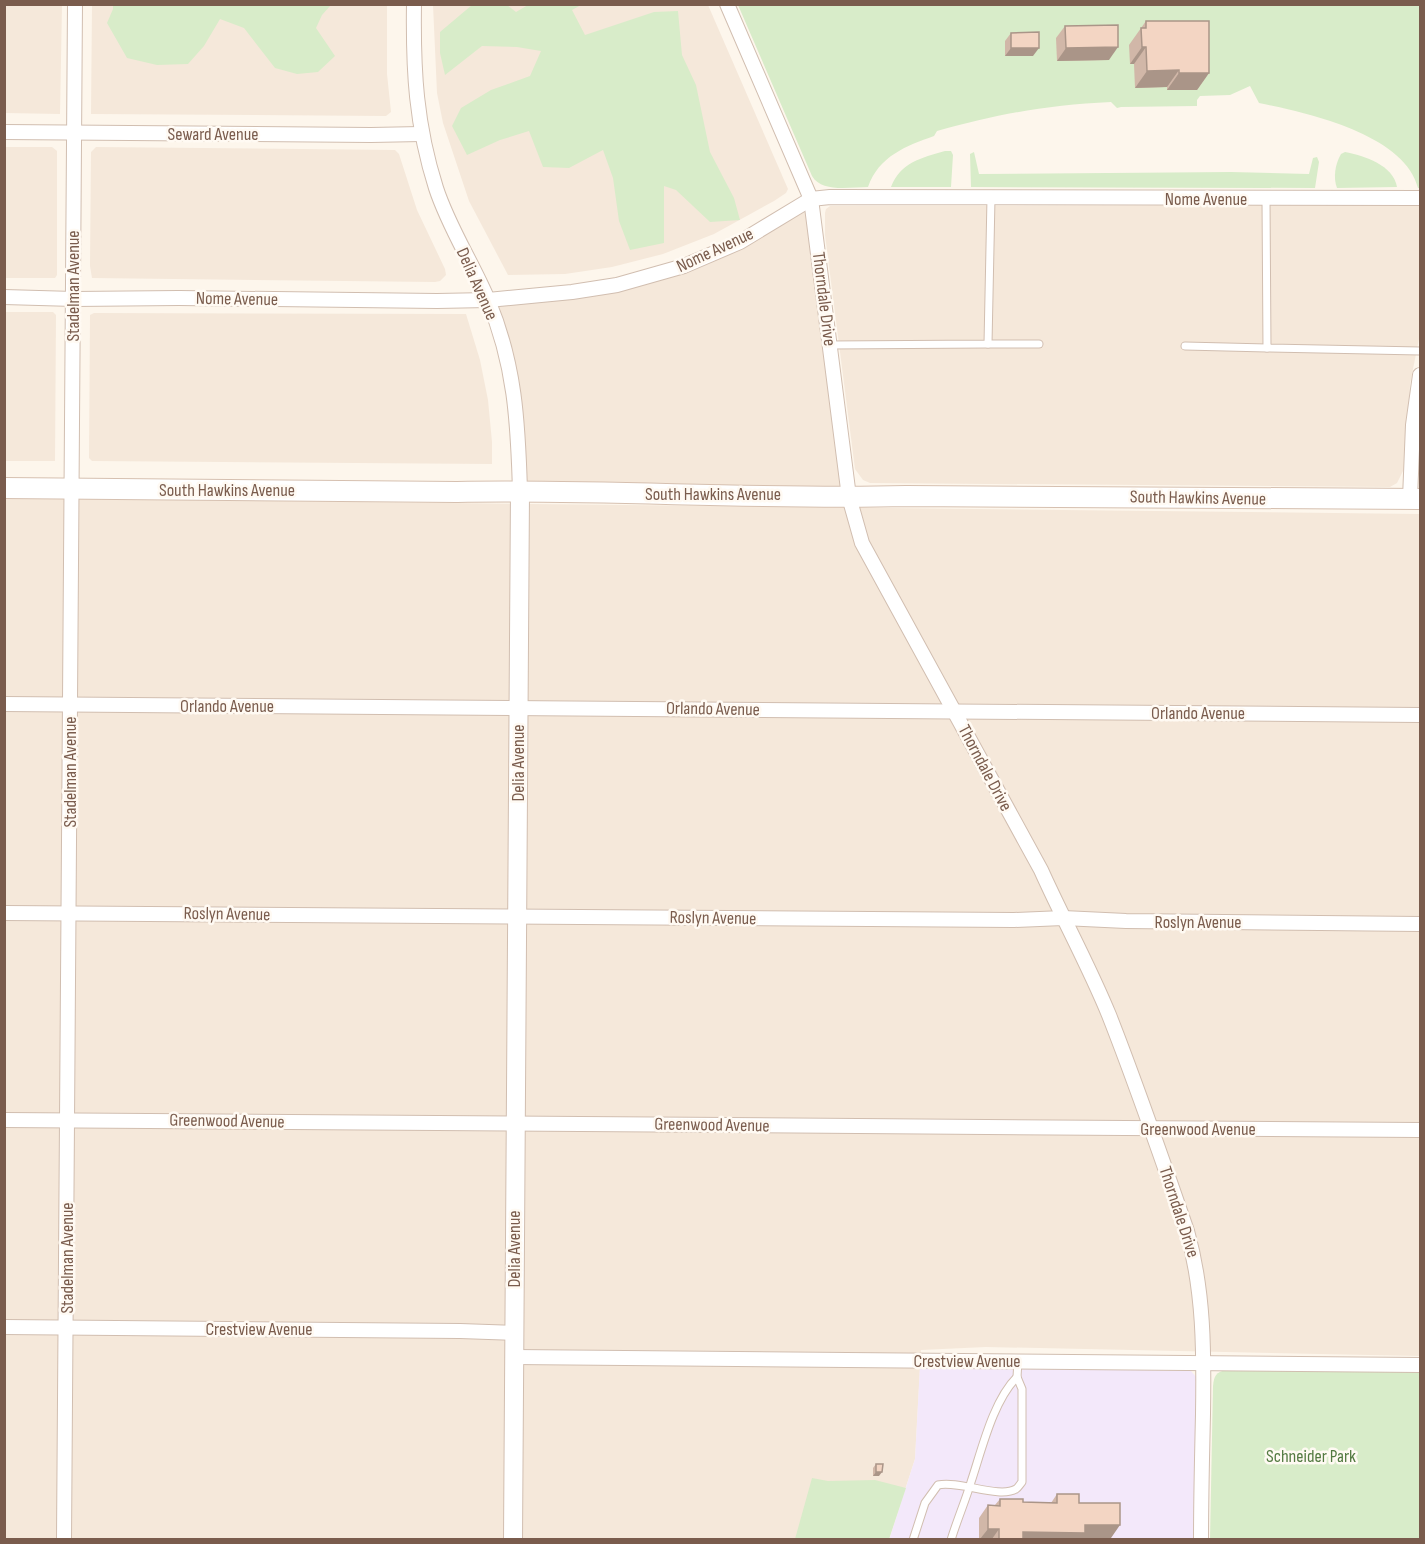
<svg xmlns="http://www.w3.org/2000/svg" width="1425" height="1544" viewBox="0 0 1425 1544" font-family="'Sofia Sans Condensed',sans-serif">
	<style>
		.residential { fill: #f5e8da }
		.education { fill: #f3e8fa }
		.green { fill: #d8ecc9 }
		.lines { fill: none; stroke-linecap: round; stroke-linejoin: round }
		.service-casing { stroke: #d1beb0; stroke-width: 9 }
		.minor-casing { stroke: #d1beb0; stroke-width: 16 }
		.tertiary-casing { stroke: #d1beb0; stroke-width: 20 }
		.secondary-casing { stroke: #d6c0b0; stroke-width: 22 }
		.service { stroke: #fff; stroke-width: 7 }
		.minor { stroke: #fff; stroke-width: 14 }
		.tertiary { stroke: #fff; stroke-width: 18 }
		.secondary { stroke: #fff; stroke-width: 20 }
		.wall { fill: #d1b7a8 }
		.shaded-wall { fill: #aa9588 }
		.building { fill: #f3d5c3; stroke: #aa9588; stroke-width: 1.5 }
		.labels { text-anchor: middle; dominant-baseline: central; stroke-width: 5; stroke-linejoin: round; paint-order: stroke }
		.street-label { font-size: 18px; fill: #7a5c4d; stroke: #fffaf3 }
		.park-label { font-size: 18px; fill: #537a41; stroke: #fffaf3 }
	</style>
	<rect width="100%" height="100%" fill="#fdf6ec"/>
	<g class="residential">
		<polygon points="5,4 62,5 60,114 5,113"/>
		<polygon points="92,5 387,5 387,74 391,112 386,116 91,114"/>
		<polygon points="433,5 708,5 788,189 786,193 774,201 714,234 663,254 612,267 565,274 508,275 469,201 443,123 437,93"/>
		<polygon points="5,147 52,147 57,151 57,275 55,278 5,278"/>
		<polygon points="96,147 395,150 399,154 417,210 445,269 446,275 440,281 435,282 92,278 90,266 91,152"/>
		<polygon points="811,199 849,497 520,491 518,427 488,300 538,294 684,266"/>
		<polygon points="1420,205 1420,334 1410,384 1408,434 1404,469 1397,483 1390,487 870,483 863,480 855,469 825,235 825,213 826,209 830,206"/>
		<polygon points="5,312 53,312 56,315 55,461 5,461"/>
		<polygon points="94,313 466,314 480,360 488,400 492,442 492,464 92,461 89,458 90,315"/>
		<polygon points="5,498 1420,514 1420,1356 986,1347 921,1350 915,1459 889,1539 5,1540"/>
	</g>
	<polygon class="education" points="920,1365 1191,1371 1197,1378 1195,1539 889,1540 915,1459"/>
	<g class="green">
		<polygon points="113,5 331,5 322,15 316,28 335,56 318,72 297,74 275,68 244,28 220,19 204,46 188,64 157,65 127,58 107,23 113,9"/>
		<polygon points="472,5 507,5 516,12 528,5 581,5 572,10 585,35 654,12 678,11 682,55 696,85 710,152 734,198 740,220 710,222 676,190 664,186 664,243 630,250 619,221 613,178 603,150 569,168 543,167 529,131 500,140 467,155 452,126 461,108 491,90 530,76 541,51 517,47 482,46 445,75 440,53 440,32"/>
		<path d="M 738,5 L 1420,5 L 1420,188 L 1418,188 C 1405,134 1305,112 1259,103 L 1250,86 L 1230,95 L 1200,96 L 1197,100 L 1197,106 L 1121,107 L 1117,108 L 1111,102 C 1047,105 998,114 937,131 L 934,136 C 906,146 879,156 868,187 C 850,187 822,193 812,176 Z"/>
		<path d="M 945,151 L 951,151 L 953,155 L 951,187 L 891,187 C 901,162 921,158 945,151 Z"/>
		<polygon points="974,152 979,174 1231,172 1309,174 1313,158 1317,157 1319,162 1315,188 971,187 970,154"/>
		<path d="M 1345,152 C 1365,156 1393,165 1397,187 L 1337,188 C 1333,178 1335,164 1341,154 Z"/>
		<path d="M 1226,1370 L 1420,1372 L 1420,1539 L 1210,1540 L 1213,1386 C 1214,1376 1216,1372 1226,1370 Z"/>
		<polygon points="812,1478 828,1481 875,1480 906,1488 889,1539 795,1539"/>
	</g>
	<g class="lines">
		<g class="service-casing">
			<g id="service">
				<polyline points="1266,199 1267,348 1420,351"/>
				<polyline points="988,344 1039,344"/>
				<polyline points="830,345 988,344 991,198"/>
				<polyline points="1185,346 1267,348"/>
				<path d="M 913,1540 L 925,1503 L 938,1485 C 959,1480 999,1499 1016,1489 C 1018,1488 1020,1484 1022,1482 L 1022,1389 L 1017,1377 L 1018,1361"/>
				<path d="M 951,1540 C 957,1520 965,1502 971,1482 C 982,1449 993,1401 1017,1377"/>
			</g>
		</g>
		<g class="minor-casing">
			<g id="minor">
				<path d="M 414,4 C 413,71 416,125 436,188 C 449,228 472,262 488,300 C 515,364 518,422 520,491"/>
				<path d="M 727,4 L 811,199 L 849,497 L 862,543 L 1041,870 C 1063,919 1089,966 1109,1015 C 1137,1086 1162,1159 1187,1231 C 1204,1291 1204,1352 1203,1414 C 1202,1456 1201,1498 1201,1540"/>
				<polyline points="4,132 371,135 421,134"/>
				<polyline points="4,297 74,299 179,298 437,301 488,300 572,292 617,285 684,266 740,242 811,199 830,197 1420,198"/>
				<polyline points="1410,498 1413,425 1420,375"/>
				<polyline points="4,704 1420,715"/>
				<polyline points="4,913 1014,920 1063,918 1126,921 1420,924"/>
				<polyline points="4,1120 1420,1130"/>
				<polyline points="4,1327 460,1331 514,1333"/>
				<polyline points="514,1357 1420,1365"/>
				<polyline points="64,1540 75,4"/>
			</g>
		</g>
		<g class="tertiary-casing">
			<polyline id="tertiary" points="513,1540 520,491"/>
		</g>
		<g class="secondary-casing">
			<path id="secondary" d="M 4,488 L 457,492 C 607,489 757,500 906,496 L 1420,499"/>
		</g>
		<use href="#service" class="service"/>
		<use href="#minor" class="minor"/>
		<use href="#tertiary" class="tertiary"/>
		<use href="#secondary" class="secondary"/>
	</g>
	<g class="wall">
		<polygon points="1146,21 1209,73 1197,90 1167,90 1167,87 1135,88 1134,64 1130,64 1129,45"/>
		<polygon points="1065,26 1109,60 1057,61 1056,38"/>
		<polygon points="1011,33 1033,56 1005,56 1005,41"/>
		<polygon points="876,1464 879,1476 873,1476 873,1468"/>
		<polygon points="1057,1494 1079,1503 1111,1538 1082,1538 1081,1539 979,1539 979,1518 988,1505 995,1505 1000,1499 1023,1502 1051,1503"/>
	</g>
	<g class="shaded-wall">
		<polygon points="1118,47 1109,60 1057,61 1066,48"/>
		<polygon points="1142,47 1146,47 1134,64 1130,64"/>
		<polygon points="1011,48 1039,48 1033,56 1005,56"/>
		<polygon points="1179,70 1167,87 1135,88 1147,71"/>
		<polygon points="1179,73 1209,73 1197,90 1167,90"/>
		<polygon points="876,1472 882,1472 879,1476 873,1476"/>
		<polygon points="1085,1525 1120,1525 1111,1538 1082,1538 1081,1539 1017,1539 1023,1532"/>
		<polygon points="988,1529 999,1529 992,1539 980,1539"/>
	</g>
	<g class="building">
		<polygon points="1146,21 1209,21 1209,73 1179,73 1179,70 1147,71 1146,47 1142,47 1141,28 1146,28"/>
		<polygon points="1118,25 1118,47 1066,48 1065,26"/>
		<polygon points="1039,32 1039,48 1011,48 1011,33"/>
		<polygon points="876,1464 883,1464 882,1472 876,1472"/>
		<polygon points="1057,1494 1079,1494 1079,1503 1120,1503 1120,1525 1085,1525 1085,1533 1023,1532 1023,1539 999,1539 999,1529 988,1529 988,1505 1000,1506 1000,1499 1023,1499 1023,1502 1057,1503"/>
	</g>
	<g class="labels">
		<g class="street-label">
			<text x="213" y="134">Seward Avenue</text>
			<text x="1206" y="199">Nome Avenue</text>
			<text transform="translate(715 250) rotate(-25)">Nome Avenue</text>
			<text transform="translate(477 284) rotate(66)">Delia Avenue</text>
			<text transform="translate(73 286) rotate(-90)">Stadelman Avenue</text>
			<text transform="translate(237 299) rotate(1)">Nome Avenue</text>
			<text transform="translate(824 299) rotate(83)">Thorndale Drive</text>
			<text x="227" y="490">South Hawkins Avenue</text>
			<text x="713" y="494">South Hawkins Avenue</text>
			<text transform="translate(1198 498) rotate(1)">South Hawkins Avenue</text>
			<text x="227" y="706">Orlando Avenue</text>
			<text transform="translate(713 709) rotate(1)">Orlando Avenue</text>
			<text x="1198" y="713">Orlando Avenue</text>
			<text transform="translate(518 763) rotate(-90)">Delia Avenue</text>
			<text transform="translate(985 768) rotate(62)">Thorndale Drive</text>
			<text transform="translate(70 772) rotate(-90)">Stadelman Avenue</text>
			<text transform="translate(227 914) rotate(1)">Roslyn Avenue</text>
			<text transform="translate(713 918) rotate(1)">Roslyn Avenue</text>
			<text x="1198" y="922">Roslyn Avenue</text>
			<text transform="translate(227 1121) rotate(1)">Greenwood Avenue</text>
			<text transform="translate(712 1125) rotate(1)">Greenwood Avenue</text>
			<text x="1198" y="1129">Greenwood Avenue</text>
			<text transform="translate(1179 1212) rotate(72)">Thorndale Drive</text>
			<text transform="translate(514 1249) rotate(-90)">Delia Avenue</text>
			<text transform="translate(67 1258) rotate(-90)">Stadelman Avenue</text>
			<text x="259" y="1329">Crestview Avenue</text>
			<text x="967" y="1361">Crestview Avenue</text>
		</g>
		<g class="park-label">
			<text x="1311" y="1456">Schneider Park</text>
		</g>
	</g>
	<rect width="1425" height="1544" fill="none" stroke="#7a5c4d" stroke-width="12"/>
</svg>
